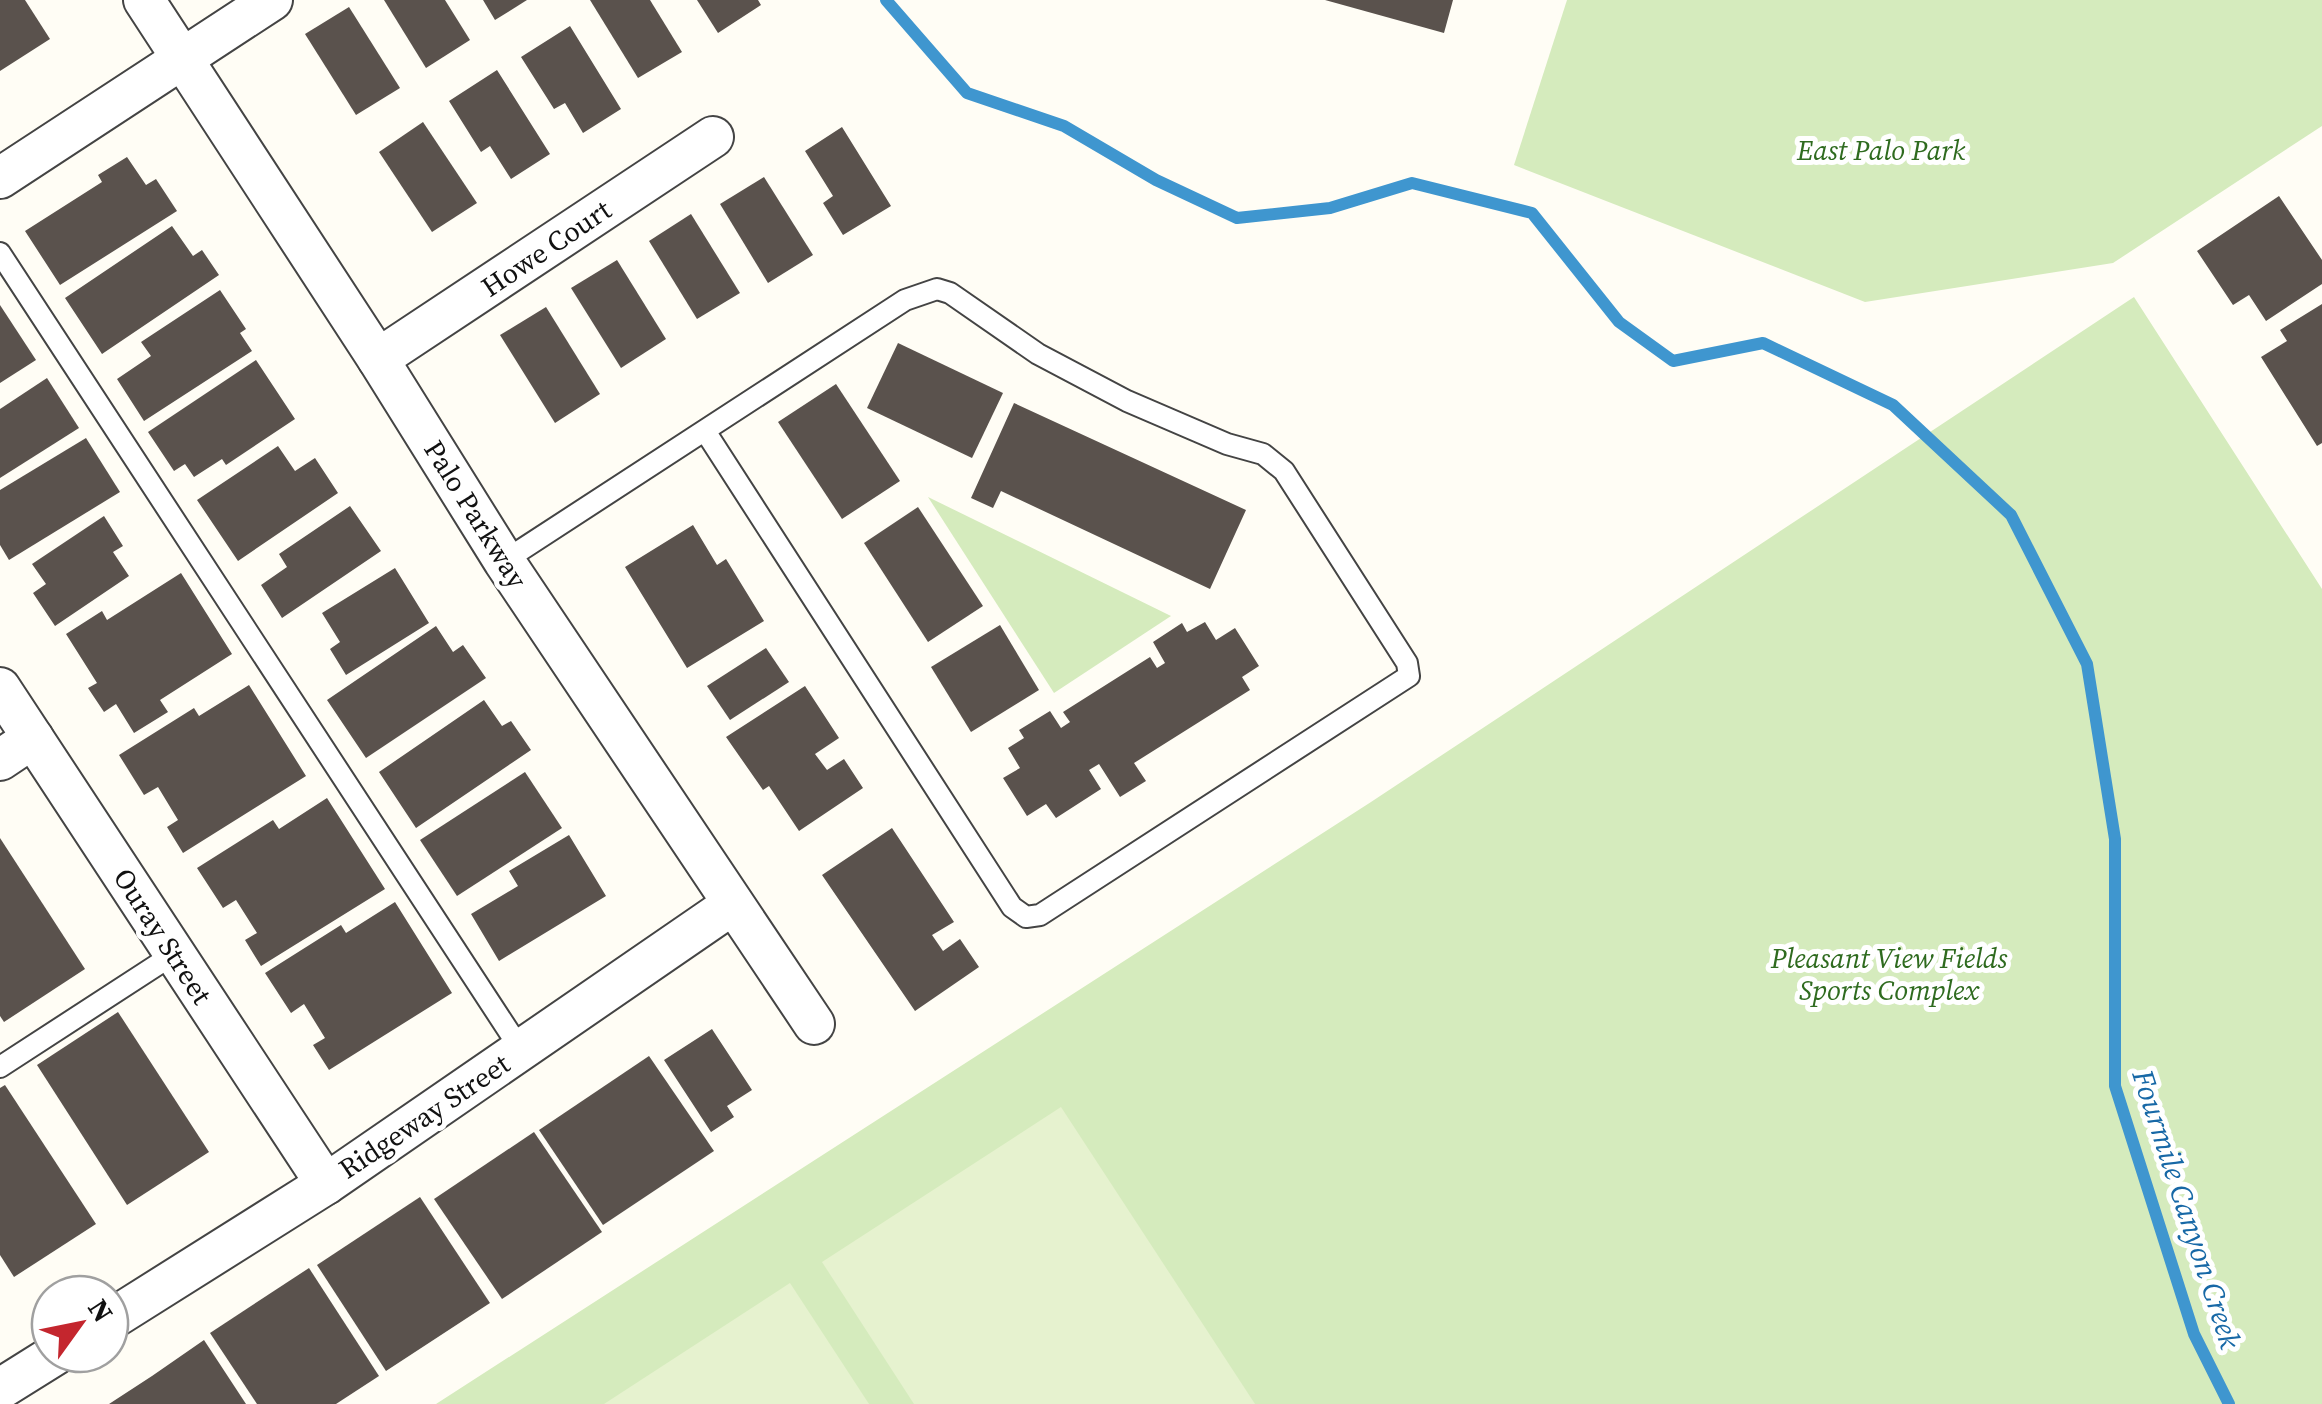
<svg xmlns="http://www.w3.org/2000/svg" width="2322" height="1404" viewBox="0 0 2322 1404" font-family="'Source Serif 4',serif">
	<style>
		.green { fill: #d5ebbd }
		.pitch { fill: #e6f2cf }
		.lines { fill: none; stroke-linecap: round; stroke-linejoin: round }
		.stream { stroke: #3f96cf; stroke-width: 12 }
		.building { fill: #5a524d }
		.service-casing { stroke: #444; stroke-width: 24 }
		.minor-casing { stroke: #444; stroke-width: 44 }
		.service { stroke: #fff; stroke-width: 20 }
		.minor { stroke: #fff; stroke-width: 40 }
		.labels { text-anchor: middle; dominant-baseline: central; stroke-width: 10; stroke-linejoin: round; paint-order: stroke }
		.park-label { font-size: 28px; font-style: italic; fill: #2f6b1f; stroke: #fff }
		.street-label { font-size: 28px; fill: #111; stroke: #fff }
		.water-label { font-size: 30px; font-style: italic; fill: #1768a6; stroke: #fff }
	</style>
	<rect width="100%" height="100%" fill="#fffdf5"/>
	<g class="green">
		<polygon points="1567,0 2322,0 2322,126 2113,263 1865,302 1514,165"/>
		<polygon points="2134,297 2322,589 2322,1404 436,1404 1371,802"/>
		<polygon points="928,497 1171,616 1054,693"/>
	</g>
	<g class="pitch">
		<polygon points="1061,1107 1255,1404 914,1404 822,1262"/>
		<polygon points="790,1283 869,1404 604,1404"/>
	</g>
	<g class="lines">
		<polyline class="stream" points="886,0 967,93 1064,126 1156,180 1237,218 1330,208 1412,183 1532,213 1619,322 1673,361 1763,343 1893,405 2011,515 2087,664 2115,839 2115,1086 2194,1334 2229,1404"/>
	</g>
	<g class="building">
		<polygon points="0,0 25,0 50,39 0,71"/>
		<polygon points="384,0 445,0 470,40 426,68"/>
		<polygon points="483,0 527,0 495,20"/>
		<polygon points="590,0 650,0 682,52 638,78"/>
		<polygon points="697,0 758,0 761,5 718,33"/>
		<polygon points="1325,0 1453,0 1444,33"/>
		<polygon points="349,7 400,88 356,115 305,34"/>
		<polygon points="570,26 621,109 583,133 565,103 554,109 521,57"/>
		<polygon points="497,70 550,154 511,179 490,146 481,152 449,101"/>
		<polygon points="423,122 477,203 432,232 379,152"/>
		<polygon points="842,127 891,206 843,235 823,203 833,196 805,151"/>
		<polygon points="127,157 146,185 156,179 177,211 60,285 25,231 102,182 98,175"/>
		<polygon points="764,177 813,255 768,283 720,204"/>
		<polygon points="2279,196 2322,260 2322,284 2266,321 2249,295 2233,305 2197,251"/>
		<polygon points="691,214 740,293 697,319 649,241"/>
		<polygon points="172,226 193,256 202,250 219,275 102,354 65,298"/>
		<polygon points="617,260 666,339 621,368 571,288"/>
		<polygon points="220,290 246,329 240,333 252,351 144,421 117,379 151,356 141,342"/>
		<polygon points="2322,304 2322,443 2317,446 2261,357 2287,341 2280,330"/>
		<polygon points="0,305 36,360 0,383"/>
		<polygon points="546,307 600,394 555,423 500,335"/>
		<polygon points="898,343 1003,393 972,458 867,408"/>
		<polygon points="256,360 295,419 226,465 222,459 194,477 185,464 174,471 148,432"/>
		<polygon points="47,378 79,428 0,478 0,409"/>
		<polygon points="836,384 900,481 842,519 778,422"/>
		<polygon points="1014,403 1246,510 1210,589 1001,491 993,508 971,498"/>
		<polygon points="86,438 120,492 9,560 0,545 0,490"/>
		<polygon points="278,446 295,471 315,458 338,493 238,561 197,500"/>
		<polygon points="350,506 381,551 282,618 261,585 287,567 279,554"/>
		<polygon points="918,507 983,606 928,642 864,543"/>
		<polygon points="104,516 123,546 113,552 129,576 55,626 33,593 46,584 32,564"/>
		<polygon points="693,525 717,565 726,559 764,621 687,668 625,567"/>
		<polygon points="395,568 429,623 346,675 330,649 340,642 322,613"/>
		<polygon points="181,573 232,654 160,700 168,712 134,733 116,704 104,712 88,688 97,683 66,634 102,611 107,620"/>
		<polygon points="1205,622 1216,640 1235,628 1259,666 1242,677 1250,690 1134,763 1146,781 1120,797 1099,764 1089,770 1101,789 1056,818 1046,804 1027,816 1003,778 1020,768 1008,748 1024,738 1019,730 1050,711 1061,728 1070,722 1063,712 1150,657 1157,668 1165,663 1153,642 1182,623 1187,632"/>
		<polygon points="1000,625 1039,690 971,732 931,667"/>
		<polygon points="436,626 453,652 463,645 486,678 366,758 327,700"/>
		<polygon points="766,648 789,682 730,720 707,686"/>
		<polygon points="249,685 306,776 183,853 167,827 178,820 158,787 144,795 119,755 194,708 199,716"/>
		<polygon points="805,686 839,738 815,754 827,770 844,759 863,788 799,831 769,786 763,790 726,737"/>
		<polygon points="484,700 502,726 511,721 531,750 416,828 379,772"/>
		<polygon points="525,772 562,828 457,896 420,840"/>
		<polygon points="327,798 385,889 261,966 245,940 257,933 236,900 223,908 197,868 273,820 279,829"/>
		<polygon points="892,828 954,922 932,935 943,951 960,939 979,967 915,1011 822,875"/>
		<polygon points="569,835 606,896 499,961 471,914 518,886 509,871"/>
		<polygon points="0,838 85,969 4,1022 0,1016"/>
		<polygon points="395,902 452,993 329,1070 313,1045 325,1038 304,1004 291,1013 265,973 341,925 346,933"/>
		<polygon points="118,1012 209,1152 127,1205 37,1065"/>
		<polygon points="712,1029 752,1090 727,1106 734,1117 711,1132 664,1060"/>
		<polygon points="649,1056 714,1151 603,1225 539,1130"/>
		<polygon points="5,1085 96,1224 14,1277 0,1255 0,1088"/>
		<polygon points="534,1132 602,1232 502,1299 434,1199"/>
		<polygon points="420,1197 490,1303 386,1371 317,1265"/>
		<polygon points="309,1268 379,1376 336,1404 257,1404 210,1333"/>
		<polygon points="204,1340 246,1404 109,1404 152,1376"/>
	</g>
	<g class="lines">
		<g class="service-casing">
			<g id="service">
				<polyline points="0,253 521,1050"/>
				<polyline points="504,561 905,300 937,289 950,293 1038,354 1127,401 1227,444 1263,454 1284,471 1407,663 1409,676 1040,915 1026,917 1012,907 705,431"/>
				<polyline points="0,1067 174,954"/>
			</g>
		</g>
		<g class="minor-casing">
			<g id="minor">
				<polyline points="144,0 378,359 504,561 814,1024"/>
				<polyline points="0,178 272,0"/>
				<polyline points="378,359 713,137"/>
				<polyline points="0,688 326,1184"/>
				<polyline points="0,760 33,738"/>
				<polyline points="110,1320 326,1184 733,904"/>
				<polyline points="0,1389 56,1354"/>
			</g>
		</g>
		<use href="#service" class="service"/>
		<use href="#minor" class="minor"/>
	</g>
	<g class="labels">
		<g class="park-label">
			<text x="1881" y="150">East Palo Park</text>
			<text x="1889" y="958">Pleasant View Fields<tspan x="1889" dy="32">Sports Complex</tspan></text>
		</g>
		<g class="street-label">
			<text transform="translate(546 248) rotate(-34)">Howe Court</text>
			<text transform="translate(476 514) rotate(58)">Palo Parkway</text>
			<text transform="translate(163 936) rotate(57)">Ouray Street</text>
			<text transform="translate(424 1116) rotate(-34)">Ridgeway Street</text>
		</g>
		<g class="water-label">
			<text transform="translate(2187 1209) rotate(72)">Fourmile Canyon Creek</text>
		</g>
	</g>
	<g transform="translate(80 1324) rotate(57)"><circle r="48" fill="#ffffff" stroke="#a0a0a0" stroke-width="2.5"/>
	<path d="M0-8L18 38L0 25L-18 38Z" fill="#c4262e"/>
	<text y="-15" font-size="28" font-weight="bold" text-anchor="middle" fill="#111111">N</text>
	</g>
</svg>
